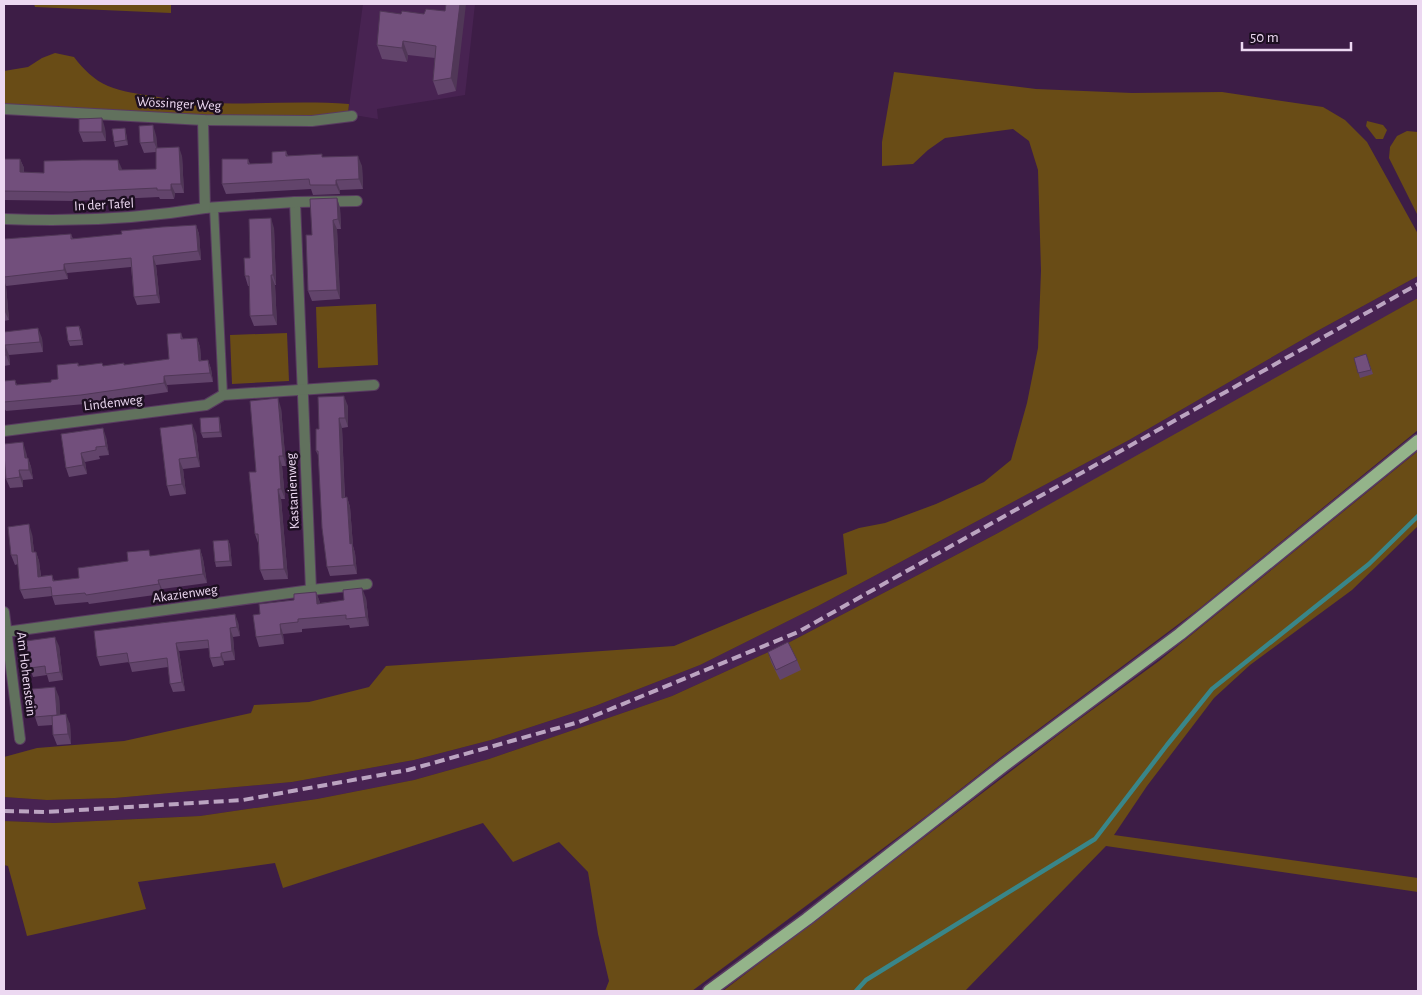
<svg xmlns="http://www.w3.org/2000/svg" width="1422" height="995" viewBox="0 0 1422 995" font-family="'Alegreya Sans',sans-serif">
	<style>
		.built { fill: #482352 }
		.green { fill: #694c16 }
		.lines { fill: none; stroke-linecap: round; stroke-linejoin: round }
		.stream { stroke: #398689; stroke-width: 4.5 }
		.lane-casing { stroke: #593b61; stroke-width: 10 }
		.street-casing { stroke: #593b61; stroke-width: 12 }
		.primary-casing { stroke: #593b61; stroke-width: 15 }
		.lane { stroke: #61715d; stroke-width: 8 }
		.street { stroke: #61715d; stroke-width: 10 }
		.primary { stroke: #94b48a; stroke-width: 12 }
		.rail { stroke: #bba4c1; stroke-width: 4; stroke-dasharray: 10 5; stroke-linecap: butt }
		.wall { fill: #62446b }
		.shaded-wall { fill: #503757 }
		.building { fill: #724f7c; stroke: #503757 }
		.labels { text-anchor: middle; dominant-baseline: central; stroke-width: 5; stroke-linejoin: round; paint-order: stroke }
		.street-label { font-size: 14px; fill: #ecd8f1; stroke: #1d0f21 }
	</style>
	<rect width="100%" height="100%" fill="#3d1d46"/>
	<g class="built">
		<polygon points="363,4 475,4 465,95 377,109 378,119 348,114"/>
		<polygon points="1418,276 1418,298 1239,400 998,533 788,643 672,696 489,759 414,780 317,799 200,816 54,823 4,821 4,797 47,800 115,798 292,782 414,760 491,740 595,706 700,665 818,606 1129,440 1319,330"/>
	</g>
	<g class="green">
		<polygon points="34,4 171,4 171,13 35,7"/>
		<path d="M 55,53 L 74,57 C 83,69 94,80 108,86 C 122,92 139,94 153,96 C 165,98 176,101 188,102 C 241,106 295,100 349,104 L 348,114 C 233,123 118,112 4,104 L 4,71 L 28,67 L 42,58 Z"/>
		<polygon points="894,72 1036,89 1132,93 1222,92 1323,107 1345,120 1367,142 1418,234 1418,276 1319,330 1129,440 818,606 700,665 595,706 491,740 414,760 292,782 115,798 47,800 4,797 4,757 37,748 124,741 251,713 254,705 309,702 369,687 386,666 674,646 847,574 843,534 859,528 885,523 936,504 984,482 1011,460 1027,403 1038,348 1041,271 1038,170 1029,141 1013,129 945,138 928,150 913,164 882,166 882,142"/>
		<polygon points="1367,121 1383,125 1387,130 1383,139 1376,139 1366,126"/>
		<polygon points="1407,131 1418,132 1418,216 1389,158 1390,147 1397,136"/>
		<polygon points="1418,298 1418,430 1200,608 1000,758 929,814 692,991 605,991 609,981 598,934 588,872 559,842 513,862 483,823 283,888 275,863 138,882 146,909 27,936 8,866 4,865 4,821 54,823 200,816 317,799 414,780 489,759 672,696 788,643 998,533"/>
		<polygon points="376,304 378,365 318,368 316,307"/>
		<polygon points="287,333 289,381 232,384 230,335"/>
		<polygon points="1418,451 1418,526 1352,590 1250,665 1214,698 1147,786 1114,835 1418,878 1418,892 1106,846 965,991 723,991 1070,726 1159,661"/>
	</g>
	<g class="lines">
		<polyline class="stream" points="856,991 866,980 1095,839 1167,745 1212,689 1369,564 1418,516"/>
		<g class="lane-casing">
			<polyline id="lane" points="214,208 223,395"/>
		</g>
		<g class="street-casing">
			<g id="street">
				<polyline points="4,109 203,120 312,121 352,116"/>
				<polyline points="295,202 311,590"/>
				<polyline points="205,208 295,202 357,201"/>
				<path d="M 4,219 C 71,222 138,219 205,208 L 203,120"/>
				<polyline points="4,431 206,405 223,395 374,385"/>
				<polyline points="4,612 20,739"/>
				<polyline points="6,632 311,590 367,584"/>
			</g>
		</g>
		<g class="primary-casing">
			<polyline id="primary" points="709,991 807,919 1003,766 1180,634 1418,441"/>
		</g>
		<use href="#lane" class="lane"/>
		<use href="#street" class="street"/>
		<use href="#primary" class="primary"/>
		<polyline class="rail" points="4,811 46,812 243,800 408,770 579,722 798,632 1418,284"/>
	</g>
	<g class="wall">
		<polygon points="445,11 456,91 438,95 433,81 435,58 408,55 407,62 382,59 377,45 401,14 424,14"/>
		<polygon points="105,128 106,141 83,142 79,132"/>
		<polygon points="125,128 126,133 128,145 115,147 114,142"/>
		<polygon points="156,135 157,148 182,156 184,193 175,193 174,199 160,199 159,197 74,201 4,200 4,159 20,159 24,168 24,172 44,173 156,169 156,152 144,153 140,143"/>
		<polygon points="286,151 288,156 323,157 362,166 363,189 340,190 340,194 313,195 311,189 226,194 222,184 248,159 250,164 272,163"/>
		<polygon points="337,198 340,208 341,229 337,229 340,299 312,301 308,291 312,235"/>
		<polygon points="196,225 199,234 201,260 156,265 160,303 137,305 134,297 131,267 67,273 68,279 6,286 9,320 4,321 4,239 71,234 73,239 122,234"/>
		<polygon points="274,228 276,285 275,285 277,325 254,326 250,316 249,286 248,286 245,276 250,258"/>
		<polygon points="79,326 81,330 83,345 70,346 68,341"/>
		<polygon points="4,332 42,338 43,352 9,355 10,365 4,366"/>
		<polygon points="181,333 183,339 197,338 200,347 201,360 208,360 211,369 213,382 167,385 168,392 85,404 6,411 4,408 4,381 15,380 17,385 51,382 58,379 78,363 79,366 103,366 125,365 169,359"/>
		<polygon points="1366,354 1373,374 1360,378 1354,358"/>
		<polygon points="348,406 348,427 342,428 345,498 347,497 350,507 353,546 355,553 357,574 330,576 327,567 318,455 316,451 319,429"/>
		<polygon points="281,408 286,466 282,466 285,499 281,499 288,579 264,580 260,570 258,543 255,534 256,472"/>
		<polygon points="219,417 220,422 222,437 203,438 201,433"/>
		<polygon points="160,428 196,433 200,467 183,469 186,494 170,496 167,486"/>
		<polygon points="61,434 106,437 109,455 99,456 100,459 85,462 87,474 69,477 66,468"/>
		<polygon points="26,452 27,458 28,458 31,467 33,479 23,480 23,487 10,488 6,479"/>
		<polygon points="32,534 34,552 36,552 39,561 41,576 52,575 54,581 79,578 128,561 152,556 200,549 203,559 207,583 162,589 162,594 89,604 88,602 55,605 52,596 24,599 20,590 18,564 15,565 11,555"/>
		<polygon points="228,540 230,545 232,566 216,567 215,562"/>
		<polygon points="316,592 320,603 366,598 369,626 350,628 349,625 302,629 302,632 283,634 284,644 259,647 256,637 294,600"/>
		<polygon points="238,622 240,636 233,637 235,660 224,661 224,665 213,667 210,658 209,648 179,651 185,691 173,692 170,684 168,667 132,672 129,662 100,666 97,657"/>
		<polygon points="59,646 63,680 49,682 47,675 33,677 30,668"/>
		<polygon points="768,652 797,660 801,670 780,680 771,662"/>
		<polygon points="59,697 60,715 70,724 71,744 57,745 53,735 53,725 38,726 35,717"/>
	</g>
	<g class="shaded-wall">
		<polygon points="460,4 466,4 456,91 451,78"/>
		<polygon points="403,41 408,55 407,62 402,48"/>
		<polygon points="102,118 105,128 106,141 102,132"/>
		<polygon points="153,125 156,135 158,152 154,142"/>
		<polygon points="125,128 126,133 128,145 126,140"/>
		<polygon points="179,147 182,156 184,193 181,184"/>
		<polygon points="358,156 362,166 363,189 359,179"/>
		<polygon points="20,159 24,168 23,181 20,172"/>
		<polygon points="118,160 122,169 122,179 119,170"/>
		<polygon points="336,180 340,190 340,194 336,185"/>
		<polygon points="171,184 175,193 174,199 171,190"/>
		<polygon points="337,198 340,208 341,229 338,219"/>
		<polygon points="271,218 274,228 276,285 273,275"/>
		<polygon points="333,220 337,229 340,299 337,290"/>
		<polygon points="196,225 199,234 201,260 198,251"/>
		<polygon points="153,256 156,265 160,303 157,295"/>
		<polygon points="64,264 67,273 68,279 64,270"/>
		<polygon points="271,275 275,285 277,325 273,315"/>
		<polygon points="4,280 6,286 9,320 5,312"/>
		<polygon points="79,326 81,330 83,345 82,340"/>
		<polygon points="38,328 42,338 43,352 40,342"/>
		<polygon points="197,338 200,347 202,370 199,361"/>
		<polygon points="5,345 9,355 10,365 6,355"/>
		<polygon points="208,360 211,369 213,382 210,373"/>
		<polygon points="164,376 167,385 168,392 164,383"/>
		<polygon points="344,396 348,406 348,427 345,418"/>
		<polygon points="278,398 281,408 286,466 283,456"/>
		<polygon points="219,417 220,422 222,437 220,432"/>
		<polygon points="339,418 342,428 345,507 342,498"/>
		<polygon points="192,424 196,433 200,467 197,457"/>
		<polygon points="103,428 106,437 109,455 106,446"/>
		<polygon points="23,442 26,452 28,467 25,458"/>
		<polygon points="81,453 85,462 87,474 83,465"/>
		<polygon points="279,456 282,466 285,499 281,489"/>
		<polygon points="28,458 31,467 33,479 29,470"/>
		<polygon points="179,459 183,469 186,494 182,484"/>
		<polygon points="19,470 23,480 23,487 20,477"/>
		<polygon points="278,489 281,499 288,579 284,569"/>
		<polygon points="347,497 350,507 353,546 355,553 357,574 354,565 350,544"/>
		<polygon points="29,524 32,534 35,561 32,552"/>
		<polygon points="228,540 230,545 232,566 230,561"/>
		<polygon points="200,549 203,559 207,583 203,574"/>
		<polygon points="36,552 39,561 42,586 38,577"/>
		<polygon points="158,580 162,589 162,594 159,584"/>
		<polygon points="362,588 366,598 369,626 366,617"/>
		<polygon points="316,592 320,602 321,613 317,604"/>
		<polygon points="235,614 238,622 240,636 237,627"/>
		<polygon points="280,624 283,634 284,644 281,634"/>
		<polygon points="230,628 233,637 235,660 232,651"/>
		<polygon points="55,637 59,646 63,680 60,672"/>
		<polygon points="176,643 179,651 185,691 182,682"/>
		<polygon points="221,653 224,661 224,665 221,657"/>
		<polygon points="55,687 59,697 61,725 57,715"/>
		<polygon points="66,714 70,724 71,744 68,734"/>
	</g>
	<g class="building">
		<polygon points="446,4 460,4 451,78 433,81 436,46 403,41 402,48 377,45 380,11 401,14 402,11 424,14 426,9 445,11"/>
		<polygon points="102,118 102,132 79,132 79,119"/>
		<polygon points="153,125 154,142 140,143 139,126"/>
		<polygon points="125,128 126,140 114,142 112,129"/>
		<polygon points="179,147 181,184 171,184 171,190 157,190 157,188 71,192 4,191 4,159 20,159 20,172 44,173 44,161 82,160 118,160 119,170 156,169 156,148"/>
		<polygon points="286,151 286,156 322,154 322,157 358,156 359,179 336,180 336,185 310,185 309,179 222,184 222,159 248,159 248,164 272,163 272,152"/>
		<polygon points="337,198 338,219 333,220 337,290 308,291 306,235 312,235 310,199"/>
		<polygon points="271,218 273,275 271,275 273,315 250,316 249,276 245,276 244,258 250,258 249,219"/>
		<polygon points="196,225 198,251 153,256 157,295 134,297 131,258 64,264 64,270 4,277 4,239 71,234 71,239 122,234 121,231 162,227"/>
		<polygon points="4,290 5,312 4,312"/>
		<polygon points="79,326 82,340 68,341 66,327"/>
		<polygon points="38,328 40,342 5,345 6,355 4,355 4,332"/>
		<polygon points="181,333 181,339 197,338 199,361 208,360 210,373 164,376 164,383 81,395 4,402 4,381 15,380 16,385 51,382 51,380 58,379 57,365 78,363 78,366 102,363 103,366 124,363 124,365 169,359 167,334"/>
		<polygon points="1366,354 1371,370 1358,373 1354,358"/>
		<polygon points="344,396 345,418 339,418 342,498 347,497 350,544 352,543 354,565 327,567 322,528 318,451 316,451 316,429 319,429 318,397"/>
		<polygon points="278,398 283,456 279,456 281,489 278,489 284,569 260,570 258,534 255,534 249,472 256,472 250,401"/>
		<polygon points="219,417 220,432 201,433 200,418"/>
		<polygon points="192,424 197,457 179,459 182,484 167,486 160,428"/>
		<polygon points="103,428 106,446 96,447 96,450 81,453 83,465 66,468 61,434"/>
		<polygon points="23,442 25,458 28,458 29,470 19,470 20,477 6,479 4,454 4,444"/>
		<polygon points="29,524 32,552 36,552 38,577 52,575 53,581 79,578 78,568 128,561 127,552 149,550 150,556 200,549 203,574 158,580 159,584 86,595 85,593 52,596 51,587 20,590 17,555 11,555 8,527"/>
		<polygon points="228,540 230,561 215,562 213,541"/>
		<polygon points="362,588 366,617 346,619 346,615 298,619 298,622 280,624 281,634 256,637 253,615 260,614 259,604 294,600 294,594 316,592 317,604 344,600 343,590"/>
		<polygon points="235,614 237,627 230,628 232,651 221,653 221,657 210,658 208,640 176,643 182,682 170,684 167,658 129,663 127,653 97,657 94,631"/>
		<polygon points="55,637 60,672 46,674 45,666 30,668 26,641"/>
		<polygon points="788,642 797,660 776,670 768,652"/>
		<polygon points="55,687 57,715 35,717 32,689"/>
		<polygon points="66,714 68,734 53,735 52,716"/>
	</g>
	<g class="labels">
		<g class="street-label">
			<text transform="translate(179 104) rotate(3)">Wössinger Weg</text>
			<text transform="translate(104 205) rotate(-3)">In der Tafel</text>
			<text transform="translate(113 403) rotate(-7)">Lindenweg</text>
			<text transform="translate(293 491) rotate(-93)">Kastanienweg</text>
			<text transform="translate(185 594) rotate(-8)">Akazienweg</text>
			<text transform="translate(26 674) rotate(83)">Am Hohenstein</text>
		</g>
	</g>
	<rect width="1422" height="995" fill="none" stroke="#ecd8f1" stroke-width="10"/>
	<path d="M1242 42v8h109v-8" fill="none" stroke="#ecd8f1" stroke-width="2.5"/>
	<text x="1250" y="42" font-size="15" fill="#ecd8f1" stroke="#1d0f21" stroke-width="4" paint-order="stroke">50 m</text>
</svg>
